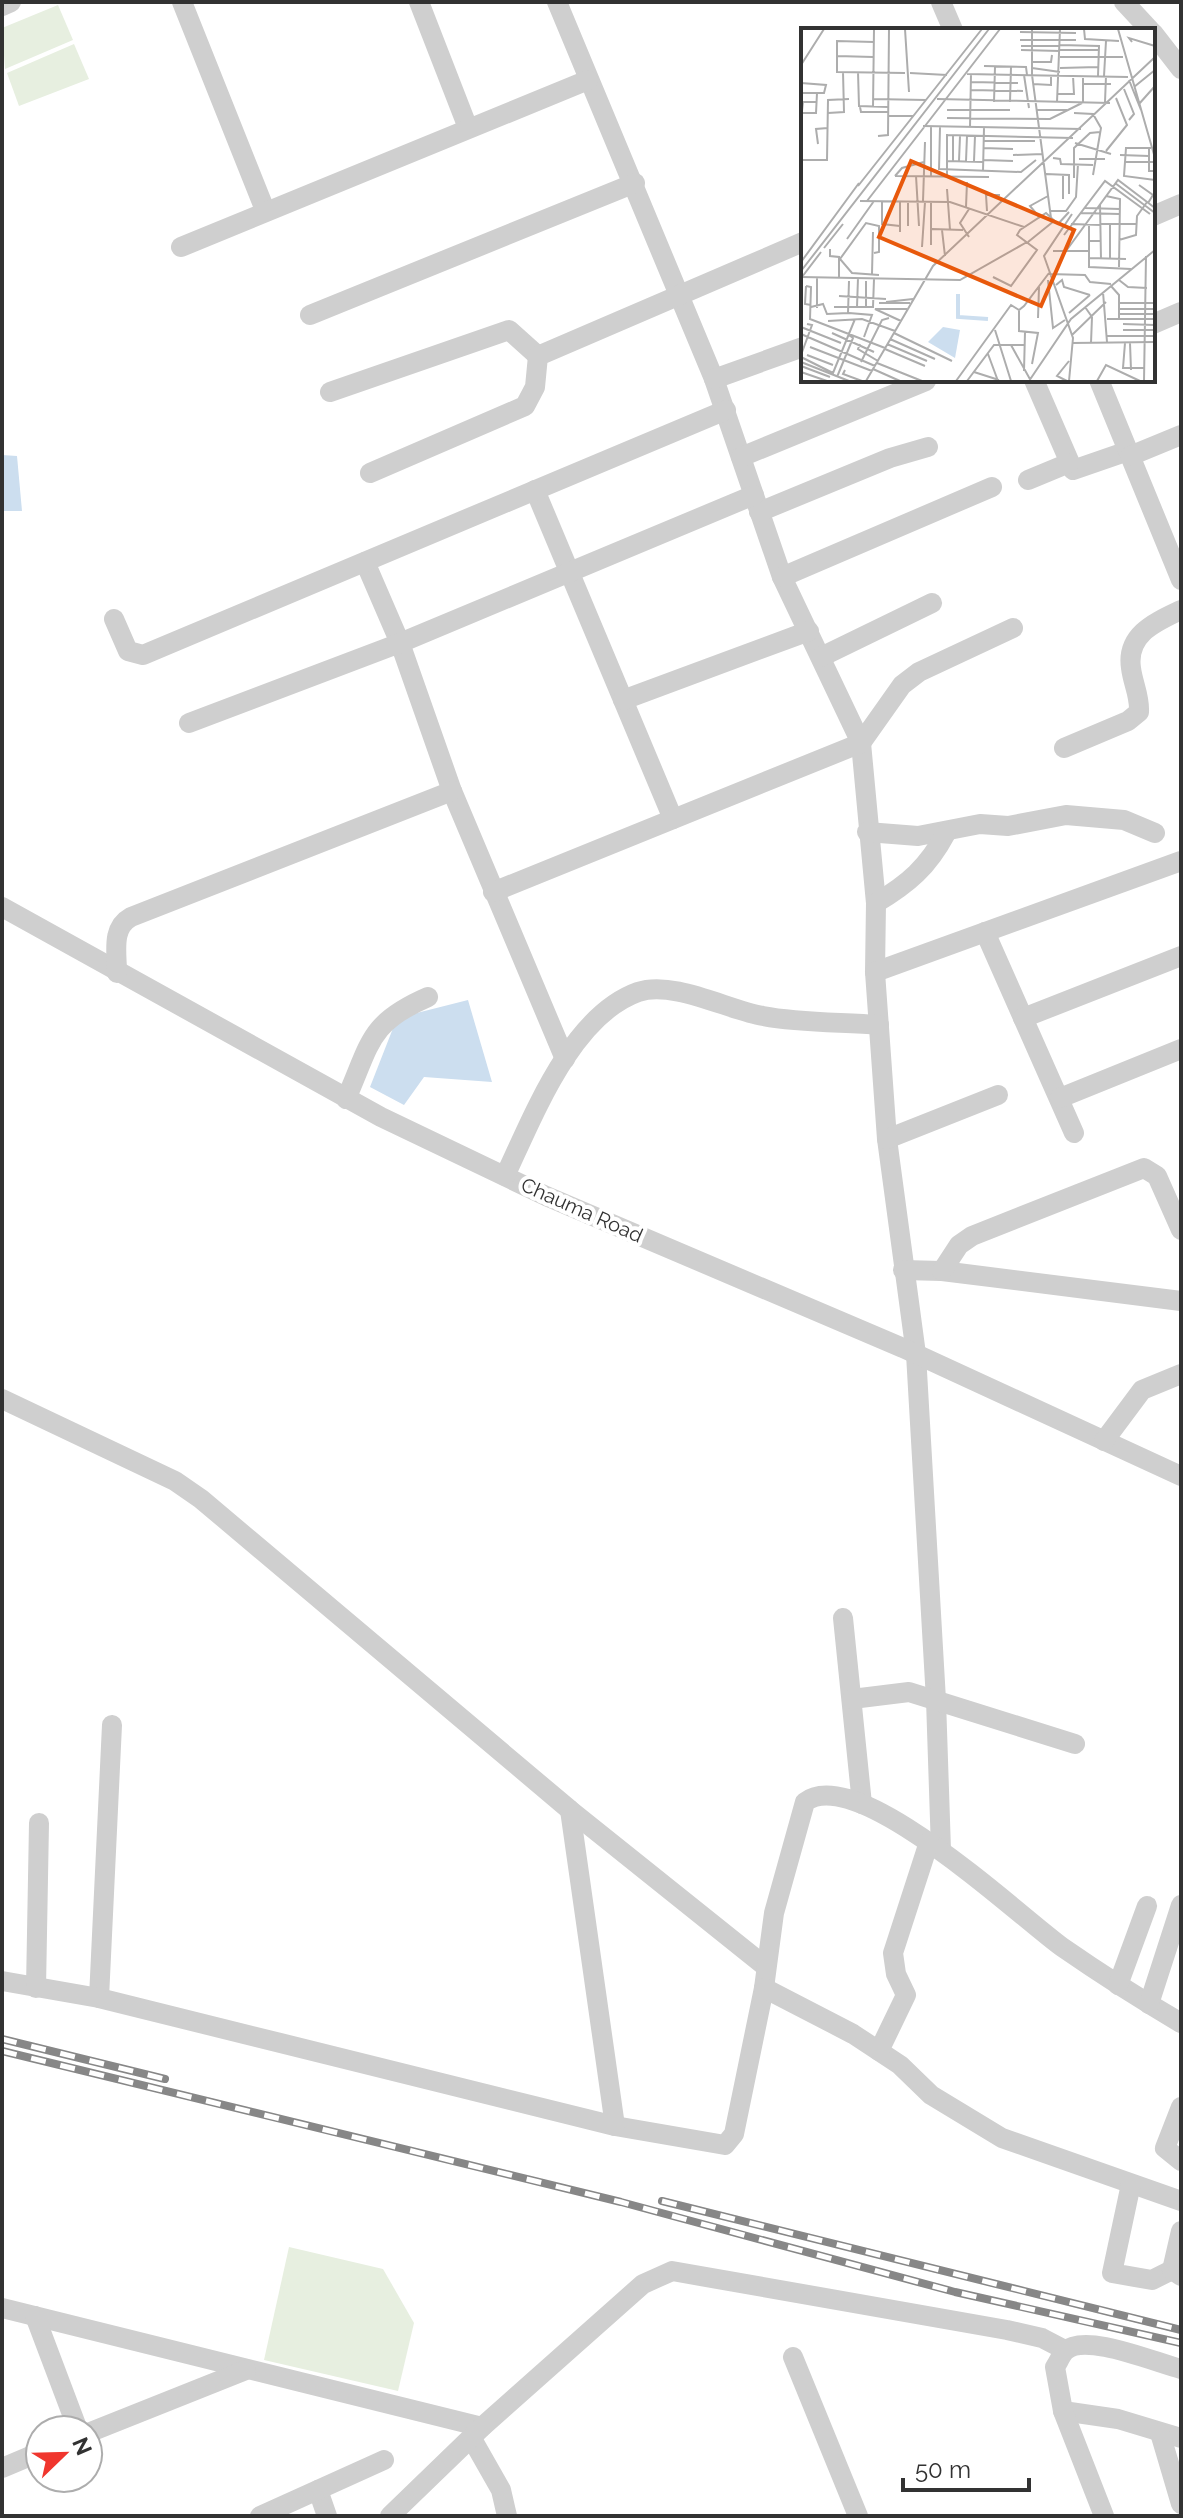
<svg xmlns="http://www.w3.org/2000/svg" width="1183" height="2518" viewBox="0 0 1183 2518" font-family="Raleway,sans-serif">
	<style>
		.green { fill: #e7efe0 }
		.water { fill: #ccdeef }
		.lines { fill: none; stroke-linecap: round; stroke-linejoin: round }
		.minor { stroke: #cfcfcf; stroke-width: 20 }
		.rail-casing { stroke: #878787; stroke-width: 8 }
		.rail { stroke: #fff; stroke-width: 5; stroke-dasharray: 15; stroke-linecap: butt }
		.labels { text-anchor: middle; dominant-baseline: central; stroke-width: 8; stroke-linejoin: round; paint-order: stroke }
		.street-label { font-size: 20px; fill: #323232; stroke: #fff }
		.inset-river { fill: none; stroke: #ccdeef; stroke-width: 4 }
		.inset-road { fill: none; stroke: #adadad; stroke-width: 2 }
		.view { fill: #e8590c; fill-opacity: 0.15; stroke: #e8590c; stroke-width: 4 }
		.inset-edge { fill: none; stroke: #323232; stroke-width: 4 }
	</style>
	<rect width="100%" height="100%" fill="#fff"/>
	<g class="green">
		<polygon points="58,5 73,40 5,69 2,28"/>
		<polygon points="74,44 89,79 19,106 7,73"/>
		<polygon points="289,2247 383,2269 414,2323 398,2391 264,2360"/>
	</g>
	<g class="water">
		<polygon points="2,455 17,456 22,511 2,511"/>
		<polygon points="468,1000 492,1082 424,1077 404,1105 370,1087 397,1018"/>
	</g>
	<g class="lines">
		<g class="minor">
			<polyline points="182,2 265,210"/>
			<polyline points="419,2 468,128"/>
			<polyline points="557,2 714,379 782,577 861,743 876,903 875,972 887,1139 916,1354 936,1700 941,1850"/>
			<polyline points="941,2 953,30"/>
			<polyline points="1124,2 1150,30"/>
			<polyline points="2,6 11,2"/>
			<polyline points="1153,33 1181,69"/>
			<polyline points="1153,216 1181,204"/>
			<polyline points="181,247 588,80"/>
			<polyline points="310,315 635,183"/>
			<polyline points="1153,324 1181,312"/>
			<polyline points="714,379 803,347"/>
			<polyline points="1034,380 1073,470 1128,451"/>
			<polyline points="1099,380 1181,580"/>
			<polyline points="330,392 509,330 538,356"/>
			<polyline points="1130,456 1181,435"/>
			<polyline points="741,457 926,381"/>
			<polyline points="370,473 525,406 535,387 538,356 803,242"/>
			<polyline points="1028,480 1069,463"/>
			<polyline points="535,490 673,819"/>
			<polyline points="759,512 890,458 928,447"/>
			<polyline points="365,562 400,643 452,791 565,1059"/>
			<polyline points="782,577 992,487"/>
			<polyline points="114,619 128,651 143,655 726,410"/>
			<polyline points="821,657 932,603"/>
			<polyline points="623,700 809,631"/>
			<polyline points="189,723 400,643 754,495"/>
			<path d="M 1064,748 L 1128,721 L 1139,712 C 1140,696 1133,684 1131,668 C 1126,634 1156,622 1181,610"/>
			<polyline points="867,832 918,836 980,824 1008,826 1066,815 1124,820 1155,833"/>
			<polyline points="493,892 861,743 902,685 919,672 1013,628"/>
			<path d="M 876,903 C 908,884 928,867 946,833"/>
			<polyline points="2,907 381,1117 546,1196 903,1348 1181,1476"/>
			<polyline points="985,932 1074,1133"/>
			<polyline points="875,972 1181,861"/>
			<path d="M 117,973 C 117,952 111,928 131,917 L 452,791"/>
			<polyline points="1023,1018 1181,956"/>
			<polyline points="1060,1098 1181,1049"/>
			<path d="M 346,1099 C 371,1043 368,1023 428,997"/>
			<polyline points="887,1139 998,1095"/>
			<path d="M 505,1176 C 533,1117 571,1016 638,992 C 673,980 728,1010 763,1016 C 800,1023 841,1022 879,1025"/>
			<polyline points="903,1270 942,1271 1181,1301"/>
			<polyline points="942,1271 959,1245 972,1236 1144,1168 1157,1176 1181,1230"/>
			<polyline points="2,1399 175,1481 201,1499 570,1810 766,1967"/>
			<polyline points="1104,1441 1142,1390 1181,1374"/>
			<polyline points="843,1618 862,1804"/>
			<polyline points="852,1699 909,1692 1075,1744"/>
			<path d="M 112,1725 L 99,1998 L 615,2126 L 725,2145 L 734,2134 L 764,1988 L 774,1913 L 805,1802 C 856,1762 1019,1916 1062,1947 C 1101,1974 1140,1999 1181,2023"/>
			<polyline points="570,1810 615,2126"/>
			<polyline points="2,1981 99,1998"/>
			<polyline points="1118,1985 1147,1906"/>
			<polyline points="36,1988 39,1823"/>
			<polyline points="764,1988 853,2034 900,2065 931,2095 1002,2138 1181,2201"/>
			<polyline points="1149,2004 1181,1905"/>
			<polyline points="879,2051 906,1995 896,1974 893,1953 929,1842"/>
			<polyline points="1181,2107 1165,2148 1181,2161"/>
			<polyline points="1131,2184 1112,2273 1152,2280 1172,2270"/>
			<polyline points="1181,2231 1172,2270 1181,2276"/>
			<polyline points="2,2308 482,2427"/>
			<polyline points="35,2316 78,2430"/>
			<polyline points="793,2357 858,2516"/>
			<polyline points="1063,2411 1118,2419 1181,2438"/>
			<polyline points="88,2433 246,2370"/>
			<polyline points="1160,2433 1181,2504"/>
			<polyline points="472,2439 501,2490 507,2516"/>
			<polyline points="2,2468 40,2452"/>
			<polyline points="318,2490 327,2516"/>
			<polyline points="260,2516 384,2460"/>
			<polyline points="390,2516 482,2427 643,2284 672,2271 1007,2330 1042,2338 1065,2350"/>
			<path d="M 1104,2516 L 1063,2411 L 1055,2367 C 1058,2363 1061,2355 1065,2351 C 1085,2332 1156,2363 1181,2369"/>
		</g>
		<g class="rail-casing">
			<g id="rail">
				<polyline points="2,2039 165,2079"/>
				<polyline points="2,2051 621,2202 955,2292 1181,2343"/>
				<polyline points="662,2201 1181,2330"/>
			</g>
		</g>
		<use href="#rail" class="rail"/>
	</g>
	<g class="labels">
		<g class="street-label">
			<text transform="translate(582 1210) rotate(24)">Chauma Road</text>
		</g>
	</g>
	<g transform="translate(801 28)">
		<rect width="354" height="354" fill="#fff"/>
		<path d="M 142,299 L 159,302 L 154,330 L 127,314 Z" fill="#ccdeef"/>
		<path class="inset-river" d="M 157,266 L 157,289 L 187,291"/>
		<path class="inset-road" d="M 104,1 L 108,64M 231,1 L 231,47 L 250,190M 283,1 L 284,11 L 318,13M 317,1 L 354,130M 219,4 L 275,5M 219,12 L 275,12M 73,14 L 36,13 L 36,44 L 104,45M 331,14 L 328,10 L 354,18M 259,17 L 298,18 L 297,48M 220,18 L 259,18M 220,22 L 259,23M 259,22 L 298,22M 36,28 L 72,29M 259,29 L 322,29M 231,34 L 250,34 L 251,27M 0,37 L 23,1M 183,38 L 225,39 L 226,47M 231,40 L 259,44M 259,40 L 297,39M 57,44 L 58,78 L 87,79M 109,45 L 146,47M 166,46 L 327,49M 223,47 L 228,80M 303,48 L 305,13M 328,52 L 340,82M 170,54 L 217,55M 0,55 L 25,57 L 23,65 L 0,65M 232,56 L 250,57 L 250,48M 282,56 L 310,56M 333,59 L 354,42M 323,61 L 333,86 L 328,92M 170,62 L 222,63M 256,66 L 273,66 L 272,48M 72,71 L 125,72M 136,71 L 309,75M 193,74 L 194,39M 209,74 L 210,39M 256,74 L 259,1M 282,74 L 282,48M 304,74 L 305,48M 338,76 L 354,58M 59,79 L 60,84 L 87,84M 72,79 L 73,1M 146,82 L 209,82M 236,82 L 266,82M 0,85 L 15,85 L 16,65M 27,85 L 43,84 L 42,44M 273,85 L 292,86 L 300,100 L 292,147M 87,88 L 113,88M 146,90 L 249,91 L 281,75M 0,92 L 2,74 L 15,74M 122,98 L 280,101M 130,98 L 130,149M 169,99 L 170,46M 146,107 L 272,110M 77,108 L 87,107 L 88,1M 182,113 L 234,113M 274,115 L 310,126M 17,116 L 15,101 L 27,100M 182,120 L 212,121M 348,120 L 348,143 L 354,143M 350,120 L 325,120 L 323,148 L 354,152M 305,123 L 326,97 L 315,70M 212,127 L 242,126M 319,127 L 348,128M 252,130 L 259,131 L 260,136 L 292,137M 278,131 L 304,131M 0,132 L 26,132 L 27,72 L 48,71M 182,132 L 212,133M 146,133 L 182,134M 152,133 L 152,108M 158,133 L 159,108M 165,133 L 166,108M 173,133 L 174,108M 324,134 L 354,134M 138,141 L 220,144 L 235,132M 138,142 L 139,99M 182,143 L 183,100M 245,146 L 268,147 L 268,166M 262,146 L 262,171M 94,148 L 188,149M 94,148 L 101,140 L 123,134M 115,148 L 118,198M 146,149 L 146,106M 273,150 L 273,120 L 289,105 L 299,104M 314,155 L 354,185M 338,157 L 352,167 L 347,175M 57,158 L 181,1M 146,161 L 149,202M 305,168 L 319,171 L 318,239M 59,173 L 149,174 L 223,199M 66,173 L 199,1M 81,173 L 81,196 L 99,198M 122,173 L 124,114M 299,176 L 300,231M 165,179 L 166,154M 284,180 L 319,181M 186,183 L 185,167 L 199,167M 249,183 L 265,183 L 275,169 L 277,136M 280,185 L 318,186M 239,190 L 229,178 L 247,168M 270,196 L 300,197M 300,196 L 336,196M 288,197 L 288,213 L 300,213M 107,198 L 107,173M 131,201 L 162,202M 141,202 L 144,228M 99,204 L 99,173M 263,207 L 304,153 L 349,186M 168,209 L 159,195 L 168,181M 46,211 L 73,173M 318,212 L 335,207 L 336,188 L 346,174M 288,213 L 288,239 L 330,241M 227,214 L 253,193M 130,217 L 130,174M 121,219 L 124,174M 23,220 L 42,196M 29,221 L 29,228 L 38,229 L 38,250M 252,223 L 288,223M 265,223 L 317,152 L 354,180M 73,225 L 78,224 L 78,198 L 65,195 L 39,231 L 51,245 L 78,247M 288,230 L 325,231M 309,231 L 309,196M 0,234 L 58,155M 0,243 L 188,1M 71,246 L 72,204M 248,246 L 284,247 L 289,254 L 310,256M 0,249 L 159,252 L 226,214M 1,249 L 20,224M 192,249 L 210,258 L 236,222 L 216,207 L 219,202 L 245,185 L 257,196 L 268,184M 247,252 L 252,300 L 264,292M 318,252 L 327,259 L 346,260M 255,257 L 261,252 L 263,259 L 289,267M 5,258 L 10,259 L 9,291 L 84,320M 5,258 L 4,276 L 10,277M 310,258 L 318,267 L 318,291M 302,264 L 306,314M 38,268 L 85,271M 85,274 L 112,271M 78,275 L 109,275M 318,275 L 354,275M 10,279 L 22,276 L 26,286 L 47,285 L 48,253M 33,279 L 72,279 L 73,251M 56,279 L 57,250M 65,279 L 65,253M 284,279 L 291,289 L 290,315M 16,280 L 16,250M 318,281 L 354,281M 218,282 L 218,303 L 237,305 L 231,336M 48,285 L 71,287 L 63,309M 268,285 L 289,267M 318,286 L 354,286M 237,290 L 238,259M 306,291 L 354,291M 27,293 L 61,291 L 94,303M 100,293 L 74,281 L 106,281M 322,296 L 354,297M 0,299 L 40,315M 194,302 L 210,353M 322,302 L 354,302M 31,305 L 73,324M 93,305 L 151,333M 0,306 L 74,338M 271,307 L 305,274M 306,308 L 354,308M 89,311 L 134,331M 271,315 L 354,314M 324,315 L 322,340 L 344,340M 329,315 L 330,342M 59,316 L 57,321 L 77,333M 86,316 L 126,333M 210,317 L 230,353M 9,319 L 71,343M 84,321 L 124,338M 187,326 L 197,353M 0,327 L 11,297 L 6,296M 6,327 L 32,337M 0,329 L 32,345 L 54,291M 0,334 L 48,353M 60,334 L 81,292 L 88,290M 76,335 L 121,353M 0,338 L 29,349M 72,341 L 99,353M 44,342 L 42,346 L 61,353M 223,343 L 224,304M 0,344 L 26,353M 173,344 L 198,352M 36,349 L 52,310 L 48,307M 65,353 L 132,238 L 354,29M 155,353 L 210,277 L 218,282 L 223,278 L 248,245M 166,353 L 193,317 L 223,317M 228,353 L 270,291 L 354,222M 266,353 L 256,348 L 268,333M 268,353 L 272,310 L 243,228 L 271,186M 296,353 L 305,337 L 339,353M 343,353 L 345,228"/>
		<path class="view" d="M 110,133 L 273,202 L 240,278 L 78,209 Z"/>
		<rect width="354" height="354" class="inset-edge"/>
	</g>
	<rect width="1183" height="2518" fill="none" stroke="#323232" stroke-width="8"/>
	<g transform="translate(64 2454) rotate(67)"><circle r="38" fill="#ffffff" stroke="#adadad" stroke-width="2"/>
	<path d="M0-6L14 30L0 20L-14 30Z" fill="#f0362e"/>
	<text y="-12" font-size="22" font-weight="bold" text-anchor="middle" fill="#323232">N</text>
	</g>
	<path d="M903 2478v12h126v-12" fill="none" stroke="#323232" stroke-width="4"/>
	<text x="915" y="2478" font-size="24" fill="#323232" stroke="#ffffff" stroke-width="6" paint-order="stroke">50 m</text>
</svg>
